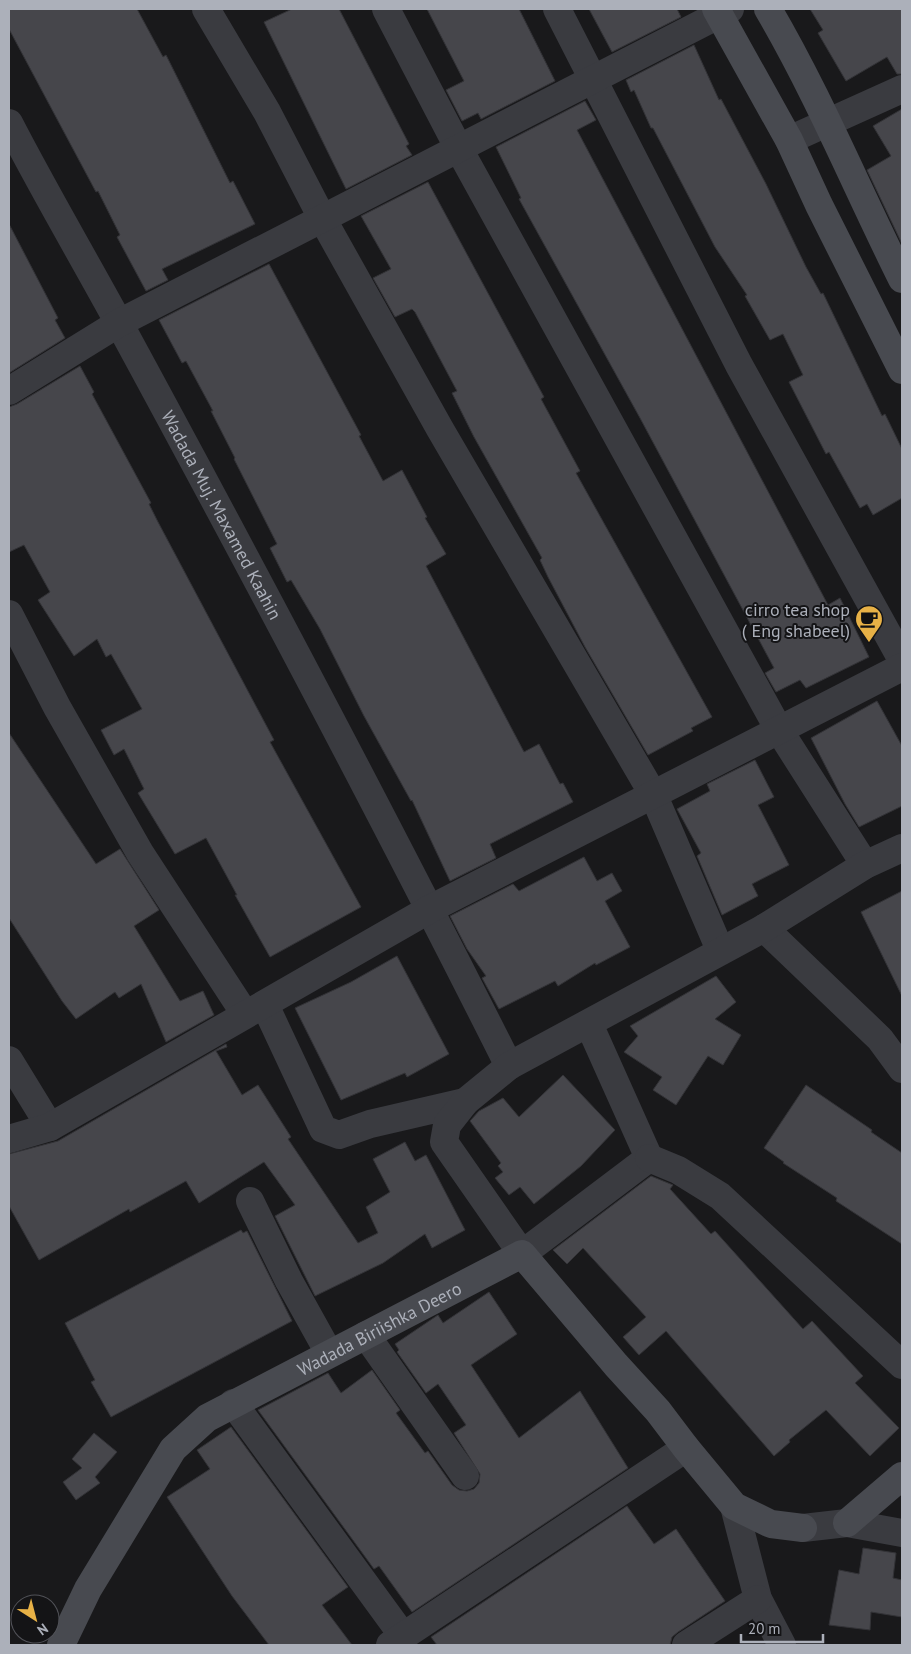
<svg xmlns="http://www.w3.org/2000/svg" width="911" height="1654" viewBox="0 0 911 1654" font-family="'PT Sans',sans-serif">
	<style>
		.building { fill: #46464b; stroke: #333337 }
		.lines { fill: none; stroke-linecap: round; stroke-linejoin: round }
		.street { stroke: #3a3b40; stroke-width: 28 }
		.secondary { stroke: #484a50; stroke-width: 28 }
		.labels { text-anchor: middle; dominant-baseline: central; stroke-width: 4; stroke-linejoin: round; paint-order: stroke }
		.street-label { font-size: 18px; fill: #acb0ba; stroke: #141416 }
		.poi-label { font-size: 18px; fill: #acb0ba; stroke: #141416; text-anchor: end }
	</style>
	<rect width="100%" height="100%" fill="#19191b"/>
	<g class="building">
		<polygon points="9,9 137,9 163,57 166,55 230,183 233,181 255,224 162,269 168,280 146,291 117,237 120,235 98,191 96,192 9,29"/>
		<polygon points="292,9 339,9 409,144 406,146 412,155 346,189 264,22"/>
		<polygon points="427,9 519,9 555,81 481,119 478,113 462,121 446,90 464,81"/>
		<polygon points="589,9 677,9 681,17 612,52"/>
		<polygon points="810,9 902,9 902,74 897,74 887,57 846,81 818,33 823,30"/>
		<polygon points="694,45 719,100 721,99 766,184 806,267 821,294 823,293 882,416 885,414 902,449 902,498 873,515 867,504 860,508 829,452 826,454 789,382 803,375 783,334 770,340 745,296 747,295 715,247 653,128 651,128 634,90 631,92 626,80"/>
		<polygon points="585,101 596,120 577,130 828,605 840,598 869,657 806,688 800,680 776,692 765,673 774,668 640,418 519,199 521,198 496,147"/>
		<polygon points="902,109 902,244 867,170 891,156 873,126"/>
		<polygon points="428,182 544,397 541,399 580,471 576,473 712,717 691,728 693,731 648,755 585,647 548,577 540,560 542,558 474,437 452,393 457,391 415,312 412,309 395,317 373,278 391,269 361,216"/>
		<polygon points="9,224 58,318 55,320 65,338 9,373"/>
		<polygon points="269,264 361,435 359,436 383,481 402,470 427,517 425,518 446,554 426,566 524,752 539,744 560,784 563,783 573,802 490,844 496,858 450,881 412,800 411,801 364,716 320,629 291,580 287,582 270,548 277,544 234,459 235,458 211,411 213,411 186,361 182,363 159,320"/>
		<polygon points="80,366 94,392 92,394 151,503 149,504 158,522 274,740 270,742 361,907 270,957 235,895 237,895 206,838 175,854 138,793 144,789 124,749 114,755 101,730 142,709 111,654 106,657 97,639 74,656 38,600 50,592 24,545 9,552 9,407 17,404"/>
		<polygon points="877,701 902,746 902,806 859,827 845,804 811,738"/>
		<polygon points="9,733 96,864 120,849 159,910 134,926 180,1001 203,991 214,1015 166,1042 141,984 119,998 115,992 76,1019 62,1001 9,918"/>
		<polygon points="755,760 774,797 758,805 789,865 752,884 758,896 722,915 697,856 701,853 677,809 710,791 707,784"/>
		<polygon points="584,857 597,881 612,873 622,891 605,901 630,947 596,965 595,963 558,986 555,981 499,1009 482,978 486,976 467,949 450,916 513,884 519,891"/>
		<polygon points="902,891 902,996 861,912"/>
		<polygon points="397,956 449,1054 407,1077 405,1073 341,1100 295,1008 351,982"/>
		<polygon points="716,976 736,1002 715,1019 741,1035 723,1065 708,1056 676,1105 653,1090 662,1077 624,1052 638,1036 630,1026"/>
		<polygon points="226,1044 227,1047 216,1051 242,1095 258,1085 291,1137 288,1139 358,1243 378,1233 366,1207 390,1192 373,1159 405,1142 415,1161 426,1155 465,1230 432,1248 425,1234 383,1263 315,1296 275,1216 295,1205 264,1162 199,1203 186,1181 130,1212 129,1209 39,1260 9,1206 9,1154 58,1141"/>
		<polygon points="563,1075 615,1130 581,1166 534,1204 520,1187 509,1195 495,1178 503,1172 498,1166 501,1163 470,1121 479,1111 503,1098 519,1117"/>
		<polygon points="806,1085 872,1130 871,1132 902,1153 902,1244 836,1201 837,1198 783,1163 784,1162 764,1148"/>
		<polygon points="651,1176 673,1185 670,1189 711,1234 715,1231 803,1329 812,1321 863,1376 855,1383 899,1428 870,1456 826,1410 789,1440 790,1442 774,1456 666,1331 639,1355 623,1337 646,1317 583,1248 567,1264 553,1250"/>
		<polygon points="241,1230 243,1233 247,1231 292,1321 111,1417 91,1382 95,1380 65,1323"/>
		<polygon points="489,1292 517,1334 471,1365 519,1438 580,1391 628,1468 412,1612 379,1566 374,1569 258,1410 328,1373 341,1393 372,1370 400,1410 396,1413 425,1453 428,1451 452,1485 459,1490 467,1491 474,1489 479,1483 480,1474 454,1433 466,1425 438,1384 426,1393 397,1352 399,1350 395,1344 438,1315 443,1323"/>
		<polygon points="231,1427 348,1587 322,1605 352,1645 269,1645 232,1596 167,1497 210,1469 197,1450"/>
		<polygon points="94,1433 117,1452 95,1477 100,1483 76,1500 63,1482 82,1468 72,1459"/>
		<polygon points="627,1506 654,1544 676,1529 725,1601 678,1632 672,1637 670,1645 437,1645 431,1637"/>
		<polygon points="863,1548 896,1553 893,1578 902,1580 902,1617 871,1612 870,1630 829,1625 839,1570 859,1574"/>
	</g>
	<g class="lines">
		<g class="street">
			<polyline points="206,9 267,112 322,218 440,429 654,796 720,950"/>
			<polyline points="386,9 459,149 779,730 865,865"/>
			<polyline points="557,9 739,365 902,660"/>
			<path id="s1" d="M 9,123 C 44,191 83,257 120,325 C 253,570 384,817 509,1066"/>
			<polyline points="789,140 902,89"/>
			<polyline points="9,391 119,323 730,9"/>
			<polyline points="9,614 57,707 140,853 245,1014"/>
			<polyline points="764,928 880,1039 902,1069"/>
			<polyline points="265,1005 323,1129 339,1135 370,1124 465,1102"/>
			<polyline points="589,1024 649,1158 522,1254 444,1142 447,1125 465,1102 509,1066 764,928 865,865 902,848"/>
			<polyline points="9,1060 50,1127"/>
			<polyline points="9,1139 50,1127 430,909 902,667"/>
			<polyline points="649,1158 678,1170 720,1196 902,1365"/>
			<polyline points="250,1201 289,1281 329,1353"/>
			<polyline points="366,1335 465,1476"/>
			<polyline points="233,1403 403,1636"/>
			<polyline points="734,1506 758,1599 782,1645"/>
			<polyline points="803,1528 847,1523 902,1533"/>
			<polyline points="390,1645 686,1448"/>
			<polyline points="686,1645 758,1599"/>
		</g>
		<g class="secondary">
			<polyline points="716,9 789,140 819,205 902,370"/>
			<path d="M 768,9 C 819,96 857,189 902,279"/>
			<polyline points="847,1523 902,1476"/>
			<path id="s2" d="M 61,1645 L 88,1589 L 173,1449 L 207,1418 L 522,1254 L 616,1365 L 658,1411 L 686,1448 L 734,1506 L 771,1524 L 803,1528"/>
		</g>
	</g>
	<defs>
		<g id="cafe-pin" transform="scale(1.4375)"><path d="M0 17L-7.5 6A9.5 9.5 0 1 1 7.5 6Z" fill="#e7b146" stroke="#141416"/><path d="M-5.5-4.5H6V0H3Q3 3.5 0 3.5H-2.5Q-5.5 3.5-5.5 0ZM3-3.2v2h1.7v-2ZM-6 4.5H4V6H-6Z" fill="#111"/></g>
	</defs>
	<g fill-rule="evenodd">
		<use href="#cafe-pin" x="869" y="619"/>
	</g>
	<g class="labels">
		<g class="street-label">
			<text stroke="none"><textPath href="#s1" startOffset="446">Wadada Muj. Maxamed Kaahin</textPath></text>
			<text stroke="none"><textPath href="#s2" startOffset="466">Wadada Biriishka Deero</textPath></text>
		</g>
		<g class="poi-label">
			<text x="850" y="609">cirro tea shop<tspan x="850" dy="21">( Eng shabeel)</tspan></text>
		</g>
	</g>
	<rect width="911" height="1654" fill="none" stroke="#acb0ba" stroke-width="20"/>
	<g transform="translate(35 1619) rotate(144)"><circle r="24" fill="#141416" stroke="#515258"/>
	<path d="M0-4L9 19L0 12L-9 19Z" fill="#e7b146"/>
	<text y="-8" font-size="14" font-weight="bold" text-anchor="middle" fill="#acb0ba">N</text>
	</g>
	<path d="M741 1634v8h82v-8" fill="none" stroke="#acb0ba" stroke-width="2.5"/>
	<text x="748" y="1634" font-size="15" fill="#acb0ba" stroke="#141416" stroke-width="4" paint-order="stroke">20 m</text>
</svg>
